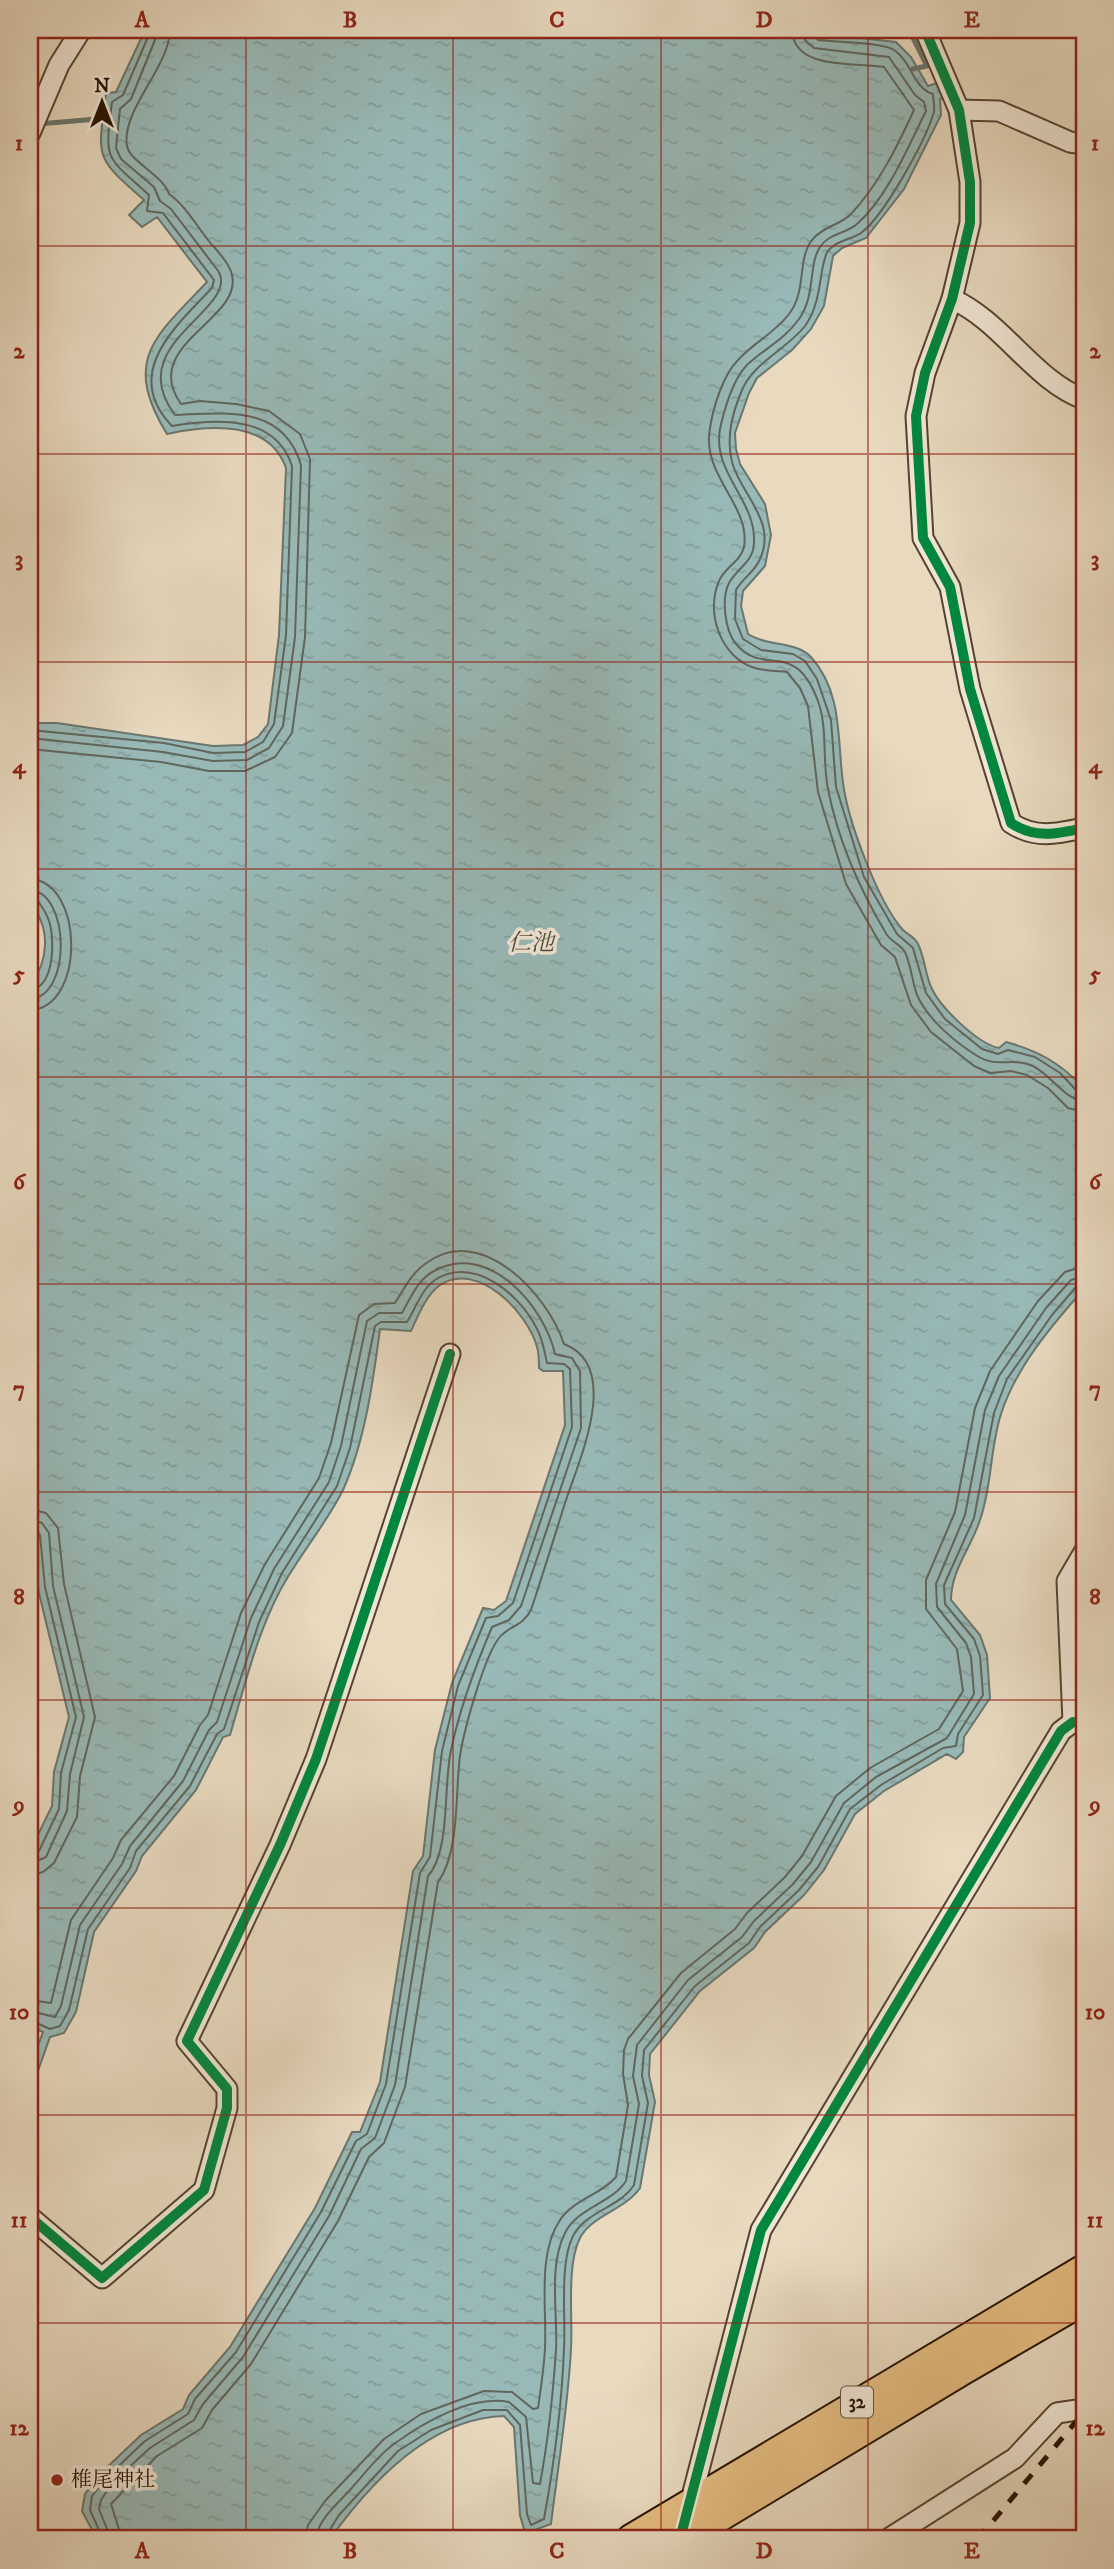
<svg xmlns="http://www.w3.org/2000/svg" width="1114" height="2569" viewBox="0 0 1114 2569" font-family="'IM FELL DW Pica','Noto Serif JP',serif">
	<style>
		.water { fill: url(#water-ripples); stroke: #6a766e; stroke-width: 2 }
		.lines { fill: none; stroke-linecap: round; stroke-linejoin: round }
		.shore { stroke: #5f665c; stroke-width: 2 }
		.stream { stroke: #6a766e; stroke-width: 5 }
		.minor-casing { stroke: #564430; stroke-width: 23 }
		.highway-casing { stroke: #261200; stroke-width: 32 }
		.minor { stroke: #f0e6d5; stroke-width: 19 }
		.highway { stroke: #e4bc80; stroke-width: 28 }
		.rail { stroke: #261200; stroke-width: 5; stroke-dasharray: 12 12; stroke-linecap: butt }
		.cycleway-casing { stroke: #f0e6d5; stroke-width: 15 }
		.cycleway { stroke: #00873e; stroke-width: 10 }
		.grid { fill: none; stroke: #8f2418; stroke-width: 2; stroke-opacity: 0.55 }
		.poi-dot { fill: #8f2418; stroke: #f0e6d5; stroke-width: 2.5 }
		.labels { text-anchor: middle; dominant-baseline: central; stroke-width: 7; stroke-linejoin: round; paint-order: stroke }
		.shield { fill: #f0e6d5; stroke: #635240; stroke-width: 2 }
		.shield-label { font-size: 19px; font-weight: bold; fill: #261200 }
		.poi-label { font-size: 21px; fill: #261200; stroke: #f0e6d5; text-anchor: start }
		.water-label { font-size: 23px; font-style: italic; fill: #4e4c40; stroke: #f0e6d5 }
		.neatline { fill: none; stroke: #8f2418; stroke-width: 2.5 }
		.grid-label { font-size: 23px; text-anchor: middle; font-weight: bold; fill: #8f2418 }
	</style>
	<defs>
		<pattern id="water-ripples" width="26" height="14" patternUnits="userSpaceOnUse" patternTransform="scale(1.75)"><rect width="26" height="14" fill="#98b9b7"/><path d="M2 4q2-2 4 0t4 0M15 11q2-2 4 0t4 0" fill="none" stroke="#839e9c"/></pattern>
	</defs>
	<rect width="100%" height="100%" fill="#e8d9bf"/>
	<filter id="stains"><feTurbulence type="fractalNoise" baseFrequency=".00286" numOctaves="4"/><feColorMatrix values="0 0 0 0 .2 0 0 0 0 .09 0 0 0 0 .02 0 0 0 .5 -.17"/></filter>
	<radialGradient id="worn" r=".72"><stop offset=".6" stop-color="#630" stop-opacity="0"/><stop offset="1" stop-color="#630" stop-opacity=".3"/></radialGradient>
	<g class="water">
		<path d="M 145,30 L 789,30 L 896,42 L 911,57 L 928,86 L 940,82 L 946,96 L 940,99 L 941,115 L 904,189 L 866,238 L 842,248 L 833,256 L 824,306 L 811,329 L 792,350 L 757,378 L 749,393 L 735,433 L 736,449 L 740,464 L 765,504 L 771,535 L 765,566 L 743,591 L 741,606 L 748,634 C 768,647 796,641 811,657 C 843,693 837,739 843,783 C 848,821 878,902 903,930 C 908,935 914,936 918,944 C 925,958 925,975 932,989 C 941,1008 978,1044 999,1048 L 1006,1042 C 1039,1051 1060,1063 1084,1088 L 1084,1289 C 1052,1325 1016,1367 1001,1414 C 990,1448 992,1486 980,1520 C 971,1548 951,1570 951,1600 L 980,1635 L 987,1655 L 990,1698 L 964,1737 L 963,1752 L 956,1759 L 947,1754 L 884,1791 L 855,1814 L 824,1870 L 804,1895 L 765,1932 L 754,1948 L 700,1991 L 650,2054 L 649,2075 L 655,2102 L 640,2188 C 625,2210 592,2215 580,2238 C 566,2265 573,2318 571,2349 C 568,2407 558,2466 551,2524 L 529,2532 L 524,2529 L 520,2515 L 514,2427 L 504,2416 C 430,2418 370,2483 330,2539 L 97,2539 L 82,2511 L 85,2494 L 102,2472 L 141,2435 L 183,2409 L 189,2395 L 230,2347 L 315,2208 L 352,2132 L 360,2132 L 380,2082 L 413,1871 L 423,1856 L 435,1750 L 452,1683 L 483,1608 L 494,1610 L 506,1601 L 565,1425 L 563,1371 L 543,1371 L 539,1368 C 539,1361 539,1353 537,1347 C 528,1313 478,1260 440,1285 C 426,1295 418,1316 411,1331 L 380,1329 C 373,1382 365,1441 343,1490 C 328,1520 306,1547 289,1575 C 259,1623 246,1682 230,1735 L 223,1737 L 196,1790 L 142,1856 L 136,1871 L 94,1932 L 76,2012 L 64,2033 L 50,2037 L 30,2093 L 30,2068 L 43,2032 L 30,2026 L 30,1851 L 52,1806 L 54,1772 L 69,1717 L 38,1589 L 30,1495 L 30,987 C 48,961 52,929 30,903 L 30,723 L 57,723 L 213,746 L 243,745 L 258,737 L 268,724 L 279,635 L 286,468 C 269,420 209,425 167,434 C 121,359 156,336 207,282 L 157,217 L 142,227 L 129,215 L 144,200 C 93,156 98,158 106,93 L 116,92 Z"/>
		<polygon points="1084,158 1084,270 1078,261 1079,177"/>
	</g>
	<g class="lines">
		<g class="shore">
			<path d="M 792,30 C 794,71 855,62 884,67 L 914,110 C 897,147 879,184 851,214 C 841,225 823,226 812,240 C 797,259 807,291 789,314 C 775,333 753,343 738,360 C 723,375 713,408 710,428 C 701,476 751,505 744,547 C 741,561 724,568 719,581 C 705,613 721,658 755,668 C 765,671 777,671 787,672 L 800,688 L 808,706 L 818,792 L 846,884 L 881,945 L 895,957 L 911,1005 L 931,1032 L 974,1066 L 990,1073 L 1011,1071 L 1027,1075 L 1048,1088 L 1068,1108 L 1084,1112"/>
			<path d="M 803,30 L 805,40 L 814,48 L 889,57 L 915,95 L 924,102 L 926,111 C 908,147 887,198 857,224 C 846,234 829,233 820,247 C 808,265 816,295 799,319 C 785,339 764,349 747,365 C 733,379 724,410 720,429 C 712,473 756,500 754,542 C 754,562 738,567 729,583 C 721,599 725,631 736,644 C 765,678 794,637 818,701 C 828,729 822,760 828,789 C 838,841 860,890 887,935 C 892,942 901,945 905,952 C 911,965 912,981 917,995 C 928,1020 956,1043 979,1057 C 997,1068 1014,1057 1033,1066 C 1051,1075 1065,1100 1084,1101"/>
			<path d="M 812,30 L 818,40 C 835,42 882,42 894,50 C 912,62 913,88 933,94 C 933,101 936,109 933,115 C 924,143 884,216 861,233 C 850,240 837,240 828,251 C 819,263 823,302 805,326 C 786,350 754,362 742,390 C 732,414 726,437 732,462 C 740,494 779,522 759,561 C 754,572 742,579 736,590 L 735,619 L 743,639 L 761,650 L 793,654 L 805,661 L 817,679 L 831,720 L 836,787 L 864,877 L 897,934 L 913,948 L 926,993 L 945,1019 L 982,1049 L 998,1054 L 1008,1050 L 1035,1057 L 1060,1073 L 1077,1091 L 1084,1092"/>
			<path d="M 30,730 L 164,743 L 213,753 L 245,752 L 263,742 L 274,724 L 286,635 L 292,466 C 275,414 216,419 172,426 C 121,373 176,326 212,288 L 214,280 L 163,213 L 147,211 L 149,195 C 106,155 104,164 112,102 L 123,95 L 151,30"/>
			<path d="M 30,738 L 163,752 L 213,761 L 247,760 L 269,748 L 283,726 L 295,637 L 301,465 C 283,404 225,413 175,415 C 121,344 238,311 219,272 L 171,209 L 160,201 L 154,187 L 121,159 L 116,148 L 120,109 L 131,99 L 159,30"/>
			<path d="M 30,749 L 161,762 L 209,771 L 245,771 L 275,757 L 292,733 L 305,637 L 310,459 L 300,434 L 269,411 L 236,404 L 200,401 L 181,404 C 139,345 243,320 232,275 C 229,262 216,250 208,240 C 196,225 185,205 169,194 C 162,174 130,162 127,146 C 121,110 169,68 170,30"/>
			<path d="M 30,879 C 84,881 86,1008 30,1010"/>
			<path d="M 30,890 C 70,892 72,997 30,999"/>
			<path d="M 30,899 L 38,901 C 42,907 47,914 49,921 C 55,939 55,987 30,990"/>
			<polyline points="30,1509 46,1513 58,1528 64,1584 95,1717 80,1776 77,1817 54,1863 43,1872 30,1875"/>
			<polyline points="30,1519 42,1523 49,1533 53,1586 84,1717 70,1774 67,1811 46,1857 30,1864"/>
			<polyline points="30,1528 36,1529 40,1535 45,1587 76,1717 61,1773 59,1809 39,1851 30,1855"/>
			<path d="M 30,2000 L 51,2003 L 71,1920 L 113,1858 L 121,1840 L 174,1776 L 200,1725 L 208,1715 L 241,1613 L 265,1564 L 319,1478 L 331,1443 L 359,1315 L 374,1304 L 395,1303 C 404,1289 411,1274 425,1264 C 481,1221 548,1295 564,1344 C 623,1366 578,1463 565,1503 C 554,1538 543,1574 531,1610 C 523,1626 507,1627 499,1638 C 484,1657 464,1730 460,1756 C 455,1793 460,1852 438,1882 L 405,2087 L 384,2143 L 369,2157 L 338,2221 L 251,2364 L 212,2410 L 202,2428 L 157,2456 L 111,2504 L 122,2539"/>
			<path d="M 30,2011 L 55,2017 L 61,2006 L 80,1925 L 122,1864 L 130,1846 L 183,1781 L 209,1730 L 217,1722 L 251,1618 L 274,1569 L 329,1482 L 341,1446 L 367,1321 L 379,1313 L 402,1313 C 410,1299 418,1279 434,1271 C 489,1241 544,1306 555,1354 L 572,1358 L 580,1371 L 581,1428 L 521,1606 L 509,1620 L 492,1627 C 475,1667 460,1707 451,1750 C 443,1785 451,1850 428,1876 L 395,2085 L 375,2138 L 361,2149 L 329,2216 L 243,2357 L 203,2404 L 194,2420 L 150,2448 L 113,2482 L 101,2500 L 99,2509 L 111,2539"/>
			<path d="M 30,2020 L 50,2029 L 60,2026 L 69,2010 L 88,1929 L 130,1868 L 136,1851 L 190,1786 L 217,1734 L 224,1729 L 259,1622 L 282,1573 L 337,1486 L 350,1448 L 375,1326 L 381,1322 L 407,1322 C 416,1308 422,1287 438,1278 C 476,1258 519,1294 536,1327 C 543,1339 544,1350 547,1363 L 564,1364 L 570,1369 L 572,1427 L 513,1603 L 498,1616 L 486,1618 L 458,1686 L 442,1751 L 430,1857 L 420,1873 L 386,2084 L 367,2134 L 356,2141 L 321,2212 L 236,2352 L 195,2399 L 188,2414 L 145,2441 L 107,2477 L 92,2496 L 90,2510 L 103,2539"/>
			<path d="M 305,2539 L 308,2525 L 325,2501 L 384,2439 L 421,2414 L 484,2391 L 512,2392 L 533,2409 L 538,2408 C 541,2388 544,2368 545,2348 C 547,2309 537,2254 560,2220 C 574,2199 601,2195 616,2177 L 628,2105 L 623,2074 L 624,2050 L 628,2039 L 681,1973 L 735,1929 L 747,1913 L 785,1877 L 802,1856 L 836,1796 L 870,1768 L 939,1729 L 963,1691 L 957,1649 L 926,1609 L 926,1580 L 955,1512 L 975,1408 L 990,1371 L 1038,1301 L 1065,1272 L 1084,1266"/>
			<path d="M 316,2539 C 317,2521 337,2504 349,2491 C 363,2476 377,2456 394,2444 C 424,2422 471,2395 509,2402 L 526,2417 L 533,2483 L 540,2484 C 548,2441 553,2394 556,2350 C 558,2315 548,2266 565,2233 C 578,2207 611,2204 626,2181 L 639,2104 L 633,2076 L 637,2045 L 688,1980 L 742,1937 L 754,1921 L 793,1884 L 811,1862 L 844,1803 L 876,1777 L 947,1738 L 974,1694 L 971,1657 L 966,1643 L 937,1607 L 936,1584 L 965,1515 L 985,1410 L 999,1376 L 1046,1308 L 1071,1280 L 1084,1276"/>
			<path d="M 324,2539 L 339,2515 L 398,2451 L 431,2430 L 483,2410 L 507,2410 L 520,2425 L 527,2514 L 531,2525 L 544,2519 C 554,2464 562,2405 564,2348 C 566,2317 559,2264 573,2236 C 586,2211 619,2208 634,2185 L 648,2103 L 642,2076 L 644,2050 L 695,1986 L 749,1943 L 760,1927 L 799,1890 L 818,1867 L 850,1809 L 881,1785 L 943,1748 L 956,1746 L 958,1734 L 983,1695 L 980,1656 L 974,1639 L 945,1604 L 944,1585 L 974,1518 L 994,1413 L 1007,1379 L 1052,1315 L 1076,1287 L 1084,1285"/>
		</g>
		<g class="stream">
			<polyline points="909,30 927,66 913,69"/>
			<polyline points="38,124 109,118"/>
		</g>
		<g class="minor-casing">
			<g id="minor">
				<path d="M 925,30 L 959,110 L 970,182 L 970,223 L 952,299 L 925,373 L 916,416 L 923,538 L 950,587 L 970,689 L 1011,823 C 1035,839 1057,834 1084,828"/>
				<polyline points="959,110 999,111 1070,142 1084,144"/>
				<polyline points="30,133 59,65 81,30"/>
				<path d="M 952,299 C 1002,321 1034,381 1084,399"/>
				<polyline points="1073,1722 1067,1581 1084,1552"/>
				<polyline points="30,2217 102,2278 204,2190 227,2108 227,2089 187,2041 280,1845 316,1759 450,1354"/>
				<polyline points="689,2508 761,2230 1061,1731 1073,1722"/>
				<polyline points="888,2539 1015,2458 1057,2413 1084,2409"/>
			</g>
		</g>
		<g class="highway-casing">
			<g id="highway">
				<polyline points="631,2539 1084,2269"/>
				<polyline points="683,2539 963,2370 1084,2300"/>
			</g>
		</g>
		<use href="#minor" class="minor"/>
		<use href="#highway" class="highway"/>
		<polyline class="rail" points="978,2539 1084,2412"/>
		<g class="cycleway-casing">
			<g id="cycleway">
				<path d="M 925,30 L 959,110 L 970,182 L 970,223 L 952,299 L 925,373 L 916,416 L 923,538 L 950,587 L 970,689 L 1011,823 C 1035,839 1057,834 1084,828"/>
				<polyline points="30,2217 102,2278 204,2190 227,2108 227,2089 187,2041 280,1845 316,1759 450,1354"/>
				<polyline points="680,2539 761,2230 1061,1731 1073,1722"/>
			</g>
		</g>
		<use href="#cycleway" class="cycleway"/>
	</g>
	<path class="grid" d="M 246,30 L 246,2539M 453,30 L 453,2539M 661,30 L 661,2539M 868,30 L 868,2539M 30,246 L 1084,246M 30,454 L 1084,454M 30,662 L 1084,662M 30,869 L 1084,869M 30,1077 L 1084,1077M 30,1284 L 1084,1284M 30,1492 L 1084,1492M 30,1700 L 1084,1700M 30,1908 L 1084,1908M 30,2115 L 1084,2115M 30,2323 L 1084,2323"/>
	<circle class="poi-dot" cx="57" cy="2480" r="7"/>
	<g class="labels">
		<rect class="shield" x="841" y="2386.5" width="32" height="31" rx="5"/>
		<g class="shield-label">
			<text x="857" y="2402">32</text>
		</g>
		<g class="poi-label">
			<text x="71" y="2480">椎尾神社</text>
		</g>
		<g class="water-label">
			<text x="531" y="943">仁池</text>
		</g>
	</g>
	<rect width="1114" height="2569" fill="none" stroke="#e8d9bf" stroke-width="77"/>
	<g transform="translate(102 102)" stroke="#f0e6d5" stroke-width="5" paint-order="stroke">
	<path d="M0-5L12 26L0 18L-12 26Z" fill="#261200"/>
	<text y="-10" font-size="19" font-weight="bold" text-anchor="middle" fill="#261200">N</text>
	</g>
	<rect x="38" y="38" width="1038" height="2492" class="neatline"/>
	<g class="grid-label">
		<text x="142" y="27">A</text>
		<text x="350" y="27">B</text>
		<text x="557" y="27">C</text>
		<text x="764" y="27">D</text>
		<text x="972" y="27">E</text>
		<text x="19" y="150">1</text>
		<text x="1095" y="150">1</text>
		<text x="19" y="358">2</text>
		<text x="1095" y="358">2</text>
		<text x="19" y="566">3</text>
		<text x="1095" y="566">3</text>
		<text x="19" y="773">4</text>
		<text x="1095" y="773">4</text>
		<text x="19" y="981">5</text>
		<text x="1095" y="981">5</text>
		<text x="19" y="1189">6</text>
		<text x="1095" y="1189">6</text>
		<text x="19" y="1396">7</text>
		<text x="1095" y="1396">7</text>
		<text x="19" y="1604">8</text>
		<text x="1095" y="1604">8</text>
		<text x="19" y="1812">9</text>
		<text x="1095" y="1812">9</text>
		<text x="19" y="2019">10</text>
		<text x="1095" y="2019">10</text>
		<text x="19" y="2227">11</text>
		<text x="1095" y="2227">11</text>
		<text x="19" y="2435">12</text>
		<text x="1095" y="2435">12</text>
		<text x="142" y="2558">A</text>
		<text x="350" y="2558">B</text>
		<text x="557" y="2558">C</text>
		<text x="764" y="2558">D</text>
		<text x="972" y="2558">E</text>
	</g>
	<rect width="100%" height="100%" filter="url(#stains)"/>
	<rect width="100%" height="100%" fill="url(#worn)"/>
</svg>
